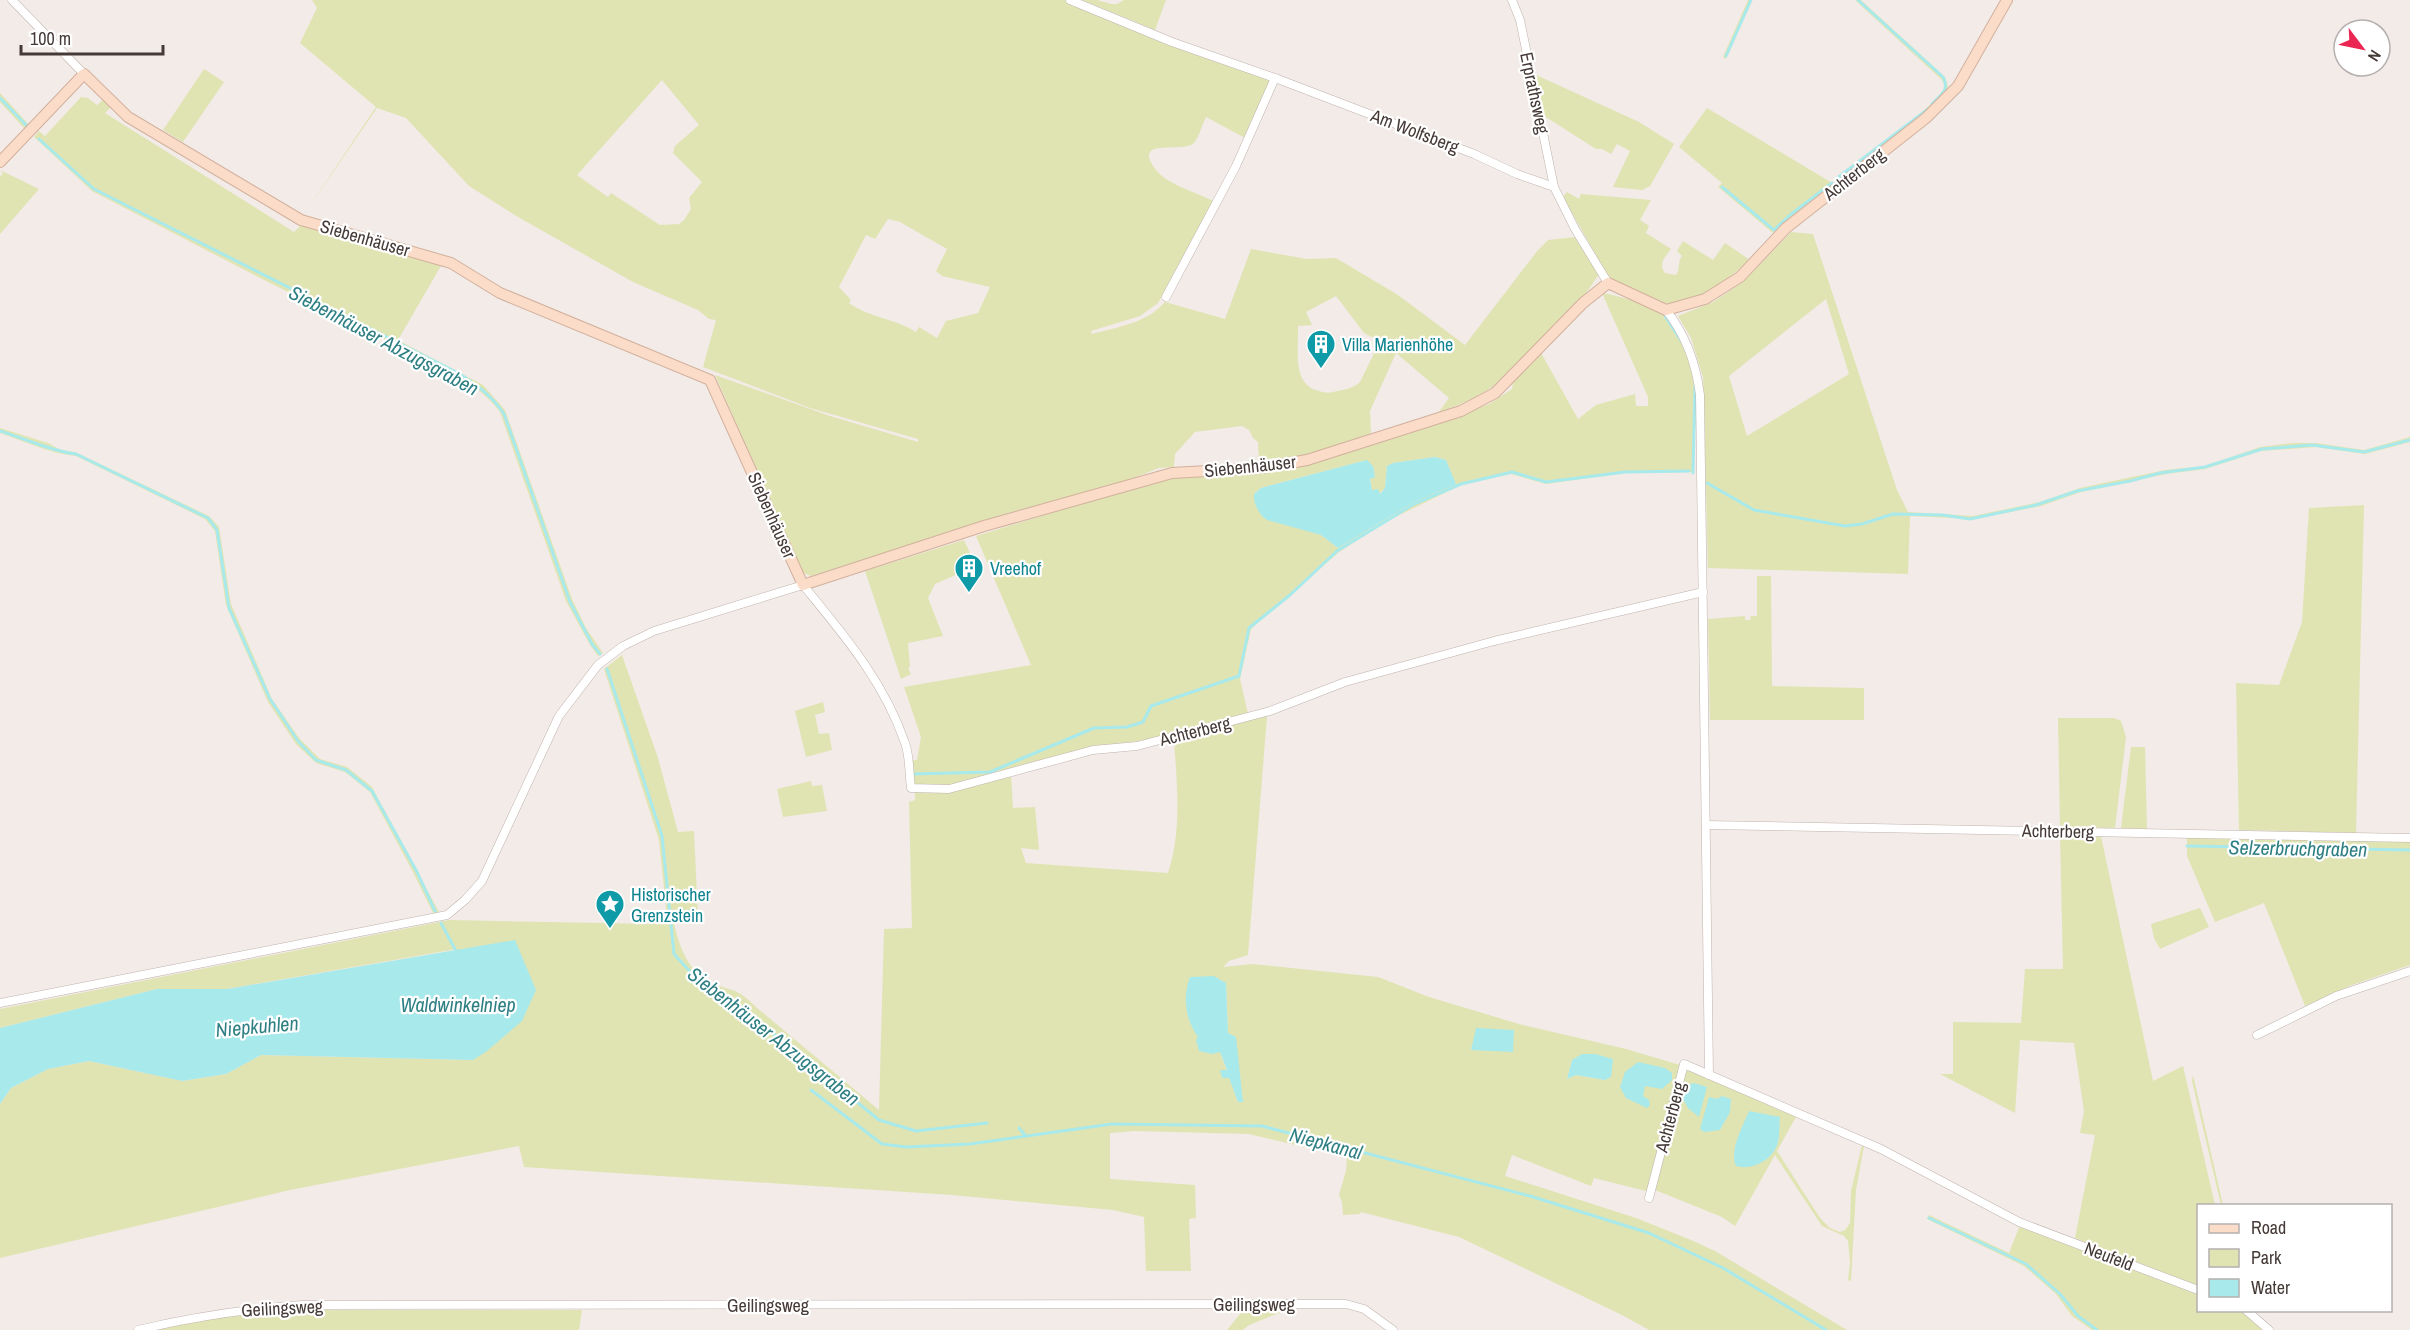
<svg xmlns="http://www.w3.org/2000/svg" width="2410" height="1330" viewBox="0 0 2410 1330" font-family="'Archivo Narrow',sans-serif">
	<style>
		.green { fill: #e0e4b3; fill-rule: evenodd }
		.water { fill: #a8e9eb }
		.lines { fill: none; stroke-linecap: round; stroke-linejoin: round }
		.stream { stroke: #a8e9eb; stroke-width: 3 }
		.street-casing { stroke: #c0b3ae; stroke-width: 9 }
		.secondary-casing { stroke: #d2b09d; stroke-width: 12 }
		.street { stroke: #fff; stroke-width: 8 }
		.secondary { stroke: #fbdcc9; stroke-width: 10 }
		.labels { text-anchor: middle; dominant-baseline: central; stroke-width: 4.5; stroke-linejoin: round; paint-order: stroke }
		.street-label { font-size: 18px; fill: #453a37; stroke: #fff }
		.culture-label { font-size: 18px; fill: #0d838f; stroke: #fff; text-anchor: start }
		.water-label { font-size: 20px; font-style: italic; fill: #2e7f83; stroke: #fff }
	</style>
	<rect width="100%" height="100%" fill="#f2ebe7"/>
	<g class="green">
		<path d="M 312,0 L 1066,0 L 1167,43 L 1272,79 L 1245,138 L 1206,117 C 1202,125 1199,137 1194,143 C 1183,154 1130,136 1156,170 C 1168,185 1196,192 1213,201 L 1158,303 L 1140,316 L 1091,331 L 1092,334 C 1118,327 1147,323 1165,302 L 1225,319 L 1251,249 L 1307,259 L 1336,258 L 1398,295 L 1465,345 L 1538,250 L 1548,240 L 1576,237 L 1599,274 C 1579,307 1548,332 1521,359 C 1516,364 1512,371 1506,376 C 1487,394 1462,404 1438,413 L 1449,398 L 1396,353 L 1370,411 L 1371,434 L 1307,455 L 1259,464 L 1258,442 L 1253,438 L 1249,430 L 1242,426 L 1195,432 L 1175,454 L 1174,467 L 1159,468 L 1131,479 L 811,576 L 801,572 L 715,375 L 830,416 L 918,442 L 918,439 L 810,408 L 703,367 L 716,320 L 709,319 L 698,310 L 633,282 L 518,217 L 469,186 L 406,118 L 377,108 L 303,216 L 376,107 L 300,43 L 317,8 ZM 662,80 L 699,125 L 675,146 L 673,153 L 702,182 L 689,198 L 691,209 L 684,220 L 679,224 L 660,225 L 611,193 L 608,197 L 577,175 ZM 888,219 L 900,222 L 947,249 L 936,271 L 942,276 L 990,287 L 978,313 L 946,321 L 937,338 L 919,327 L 916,332 C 894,318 870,318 849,303 L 851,300 L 839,287 L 866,235 L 875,239 ZM 1336,296 L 1364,333 L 1380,341 L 1360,382 C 1353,389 1342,390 1333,392 C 1328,393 1325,393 1319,391 C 1291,385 1299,348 1298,326 L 1312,325 L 1306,312 Z"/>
		<polygon points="1082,0 1097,0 1111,4 1117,4 1124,0 1166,0 1155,30"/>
		<polygon points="1748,0 1752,0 1726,59 1723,57"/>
		<path d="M 1855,0 L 1861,0 L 1945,77 L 1948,86 C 1941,110 1861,163 1838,181 L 1834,179 C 1854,163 1940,105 1945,86 L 1942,80 Z"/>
		<polygon points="204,69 224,82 183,142 163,130"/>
		<polygon points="1534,74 1639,122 1674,144 1650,186 1642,190 1613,187 1630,151 1617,144 1611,154 1602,149 1596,149 1541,114"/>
		<polygon points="0,93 30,126 25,129 0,102"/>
		<path d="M 81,97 L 88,98 L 97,105 L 104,99 L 111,107 L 105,113 L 294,232 L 301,225 L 442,264 L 398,340 L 483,385 L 505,410 L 572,599 L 586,628 L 603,653 L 598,656 L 590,645 L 566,601 L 500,412 C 488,396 474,386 457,375 L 266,281 L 92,191 L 34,137 L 39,131 L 45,136 Z"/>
		<polygon points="1707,108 1834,184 1773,233 1718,187 1722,183 1679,147"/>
		<polygon points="0,170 39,189 0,234 0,177 3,173"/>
		<path d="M 1567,192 L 1579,199 L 1581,194 L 1651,200 L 1640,220 L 1649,226 L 1646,233 L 1671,249 C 1665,257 1658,264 1665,273 L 1676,275 C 1681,268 1677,262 1682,256 L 1677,251 L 1683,241 L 1713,260 L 1725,243 L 1750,260 C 1728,279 1690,311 1658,302 C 1642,298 1626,287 1611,279 L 1608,276 L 1563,197 Z"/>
		<path d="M 1791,232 L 1813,234 L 1897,490 L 1908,512 L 1973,516 L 2040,502 L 2080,488 L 2165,470 L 2205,466 L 2260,447 L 2293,443 L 2316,443 L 2364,450 L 2410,437 L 2410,442 L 2365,454 L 2316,447 L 2261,451 L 2205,469 L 2166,474 L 2081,492 L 2041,506 L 1974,519 L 1910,516 L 1908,574 L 1708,568 L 1703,377 L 1691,338 L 1678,316 L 1713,302 L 1743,282 ZM 1826,299 L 1849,374 L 1747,436 L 1729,376 Z"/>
		<path d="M 1602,293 C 1617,295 1657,307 1667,316 C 1671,320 1674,328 1676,332 C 1703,376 1695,423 1693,472 L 1625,473 L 1546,484 L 1511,474 L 1463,484 L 1387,521 L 1339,552 L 1251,629 L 1240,679 L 1248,714 L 1144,740 L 1094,747 L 942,788 L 913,785 L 911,760 L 917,760 L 921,737 L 904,687 L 1031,665 L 976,536 L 1162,479 L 1260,471 L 1447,420 L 1489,404 L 1512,389 L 1514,375 L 1540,351 L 1578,419 L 1596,405 L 1635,394 L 1636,406 L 1648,406 L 1648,397 ZM 1435,457 L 1446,460 L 1455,484 L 1414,502 L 1338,548 L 1321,535 L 1254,494 L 1261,488 L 1363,461 L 1373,466 L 1375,477 L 1370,478 L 1372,491 L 1379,494 L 1385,488 L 1387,466 L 1393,463 Z"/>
		<path d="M 0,428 L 48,443 L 61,450 L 75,452 L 209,516 L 219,527 L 231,604 L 272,699 L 299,738 L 320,759 L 347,767 L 372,787 L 439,912 L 433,913 L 413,872 L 370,792 L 345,772 L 316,763 L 296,744 L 268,702 L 226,605 L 215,531 L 205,519 L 76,456 C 51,454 24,441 0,433 Z"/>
		<polygon points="2364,505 2356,833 2239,830 2236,683 2279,685 2302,622 2309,508"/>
		<polygon points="964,540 976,566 935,584 928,598 943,636 908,643 910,667 908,668 911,674 901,679 865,571"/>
		<polygon points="1757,576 1771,576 1772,686 1864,688 1864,720 1710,720 1708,619 1745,616 1745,620 1750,620 1751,616 1757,616"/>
		<path d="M 622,655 L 658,758 L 678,832 L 694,831 L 698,917 L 673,918 C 678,944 688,975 716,985 C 737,992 739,990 756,1007 L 879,1110 L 884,929 L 912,928 L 909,802 L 915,800 L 915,792 C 948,795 979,784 1011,775 L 1013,808 L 1035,807 L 1039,850 L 1021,848 L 1026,863 L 1168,873 C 1182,831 1177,784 1174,740 L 1267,716 L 1248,955 L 1229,961 L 1223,967 L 1253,964 L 1378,977 L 1429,997 L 1519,1024 L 1626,1049 L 1680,1065 L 1649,1188 L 1646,1191 L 1594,1178 L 1591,1186 L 1512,1155 L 1505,1176 L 1636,1218 L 1691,1240 L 1715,1251 L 1847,1330 L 1649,1330 L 1622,1315 L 1459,1237 L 1361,1212 L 1360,1214 L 1343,1215 L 1342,1202 L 1339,1195 L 1346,1171 L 1347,1157 L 1249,1134 L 1135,1131 L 1110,1133 L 1110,1179 L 1195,1185 L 1196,1218 L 1189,1219 L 1191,1271 L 1146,1271 L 1144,1217 L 1113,1210 L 952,1195 L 524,1167 L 519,1146 L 290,1190 L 0,1258 L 0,1104 L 11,1088 L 48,1069 L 89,1061 L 183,1081 L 226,1074 L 261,1055 L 473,1060 L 457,949 L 227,989 L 157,989 L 0,1028 L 0,1009 L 449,920 L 651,924 L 652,916 L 667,917 L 659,840 L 604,669 ZM 1226,983 L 1228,1033 L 1238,1102 L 1220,1052 L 1198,1038 ZM 1572,1060 L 1605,1080 L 1576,1075 L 1567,1079 Z"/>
		<polygon points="823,702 825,712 815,715 819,734 829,733 832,750 806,757 795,711"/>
		<polygon points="2058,718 2114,718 2121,721 2126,737 2115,828 2060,827"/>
		<polygon points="2131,747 2145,747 2147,829 2121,828"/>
		<polygon points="811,781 812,786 822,785 827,811 783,817 777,789"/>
		<polygon points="2060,835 2101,836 2153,1081 2183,1066 2215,1205 2198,1206 2198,1286 2075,1238 2095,1135 2080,1133 2084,1111 2074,1043 2020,1040 2015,1113 1940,1074 1953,1074 1953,1022 2021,1023 2025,969 2063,969"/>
		<polygon points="2187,838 2410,842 2410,965 2352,985 2305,1006 2264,903 2215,922 2187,856"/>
		<polygon points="2200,908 2209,927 2160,949 2154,938 2151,924"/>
		<polygon points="1690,1070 1796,1117 1777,1151 1820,1218 1830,1228 1840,1232 1845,1230 1850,1223 1851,1191 1862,1145 1864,1146 1856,1190 1851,1281 1848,1280 1850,1263 1848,1241 1844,1236 1822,1226 1775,1155 1735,1226 1722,1217 1655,1190 1684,1073"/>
		<polygon points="2193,1075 2223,1205 2221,1205 2192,1081"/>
		<polygon points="1929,1215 2009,1253 2020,1225 2198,1294 2198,1310 2244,1311 2264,1330 2092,1330 2072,1316 2056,1294 2024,1266 1927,1219"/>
		<polygon points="1244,1309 1289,1309 1249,1325 1243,1330 1227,1330"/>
		<path d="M 298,1310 L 582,1310 L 579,1330 L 154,1330 C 202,1318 249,1313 298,1310 Z"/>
	</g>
	<g class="water">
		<path d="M 1435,457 L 1446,460 L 1456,484 L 1414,502 L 1338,548 L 1321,535 L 1267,520 C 1259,515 1253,503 1254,494 L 1261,488 L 1363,461 L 1367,460 L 1373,466 L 1375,477 L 1370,479 L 1372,490 L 1378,489 L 1380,494 L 1385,488 L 1387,466 L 1393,463 Z"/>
		<polygon points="515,940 536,990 522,1021 487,1051 473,1060 261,1055 226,1074 182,1081 89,1061 48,1069 11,1088 0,1104 0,1028 157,989 227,989"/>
		<path d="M 1214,976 L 1226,983 L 1228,1033 L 1236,1037 L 1243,1102 L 1238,1102 L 1229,1078 L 1222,1078 L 1220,1070 L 1227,1070 L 1220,1052 L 1212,1054 L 1199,1051 L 1196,1040 L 1198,1037 C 1186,1021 1182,997 1190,977 Z"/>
		<polygon points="1476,1028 1514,1030 1513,1052 1471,1050"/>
		<polygon points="1582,1054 1595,1054 1613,1059 1611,1077 1605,1080 1576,1075 1567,1079 1572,1060"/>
		<polygon points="1638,1062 1665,1068 1672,1073 1672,1080 1662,1089 1645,1086 1643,1096 1649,1100 1650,1105 1647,1108 1626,1098 1620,1087 1625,1072"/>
		<polygon points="1694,1083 1707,1087 1699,1117 1688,1108 1683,1099 1688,1085"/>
		<polygon points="1722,1096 1731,1099 1730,1112 1720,1130 1704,1132 1700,1129 1709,1097 1717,1099"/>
		<path d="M 1749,1111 L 1780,1117 C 1779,1125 1780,1134 1778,1142 C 1774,1159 1753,1171 1736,1166 C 1729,1150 1743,1126 1749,1111 Z"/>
	</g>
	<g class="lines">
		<g class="stream">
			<path d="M 1858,0 L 1943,77 C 1950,90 1941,95 1932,104"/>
			<polyline points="1726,56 1751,0"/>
			<polyline points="0,98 28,127"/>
			<path d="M 39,139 L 94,189 L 458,373 C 477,385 491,395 504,414 L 570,602 L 592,644 L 600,654"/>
			<polyline points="1836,179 1928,109"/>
			<polyline points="1722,187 1774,230 1790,215 1832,183"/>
			<polyline points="1665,316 1682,342"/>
			<path d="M 0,431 C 23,438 54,452 76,454 L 208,518 L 217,530 L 229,608 L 270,699 L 298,741 L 316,760 L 346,770 L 372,791 L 417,872 L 435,911"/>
			<polyline points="1693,473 1695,386"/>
			<polyline points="1707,483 1754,510 1845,526 1862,524 1893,514 1943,515 1970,519 2036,505 2077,491 2130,481 2160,473 2205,467 2262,449 2312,445 2364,452 2410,440"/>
			<polyline points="607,669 662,836 674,954 696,978 743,1009 879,1120 916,1131 987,1123"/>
			<polyline points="912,774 990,772 1094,728 1127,727 1143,722 1151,706 1239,676 1249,628 1290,595 1337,551 1414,504 1461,484 1512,472 1546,482 1625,472 1689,471"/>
			<polyline points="2187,846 2410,850"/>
			<polyline points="441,923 457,953"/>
			<polyline points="811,1090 882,1144 906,1147 970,1144 1112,1124 1262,1126 1530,1196 1649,1233 1723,1268 1826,1330"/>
			<polyline points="1019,1128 1025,1135"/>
			<polyline points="1929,1218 2026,1264 2060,1294 2078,1316 2097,1330"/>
		</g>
		<g class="street-casing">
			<g id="street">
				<polyline points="12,0 84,74"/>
				<polyline points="1070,0 1172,42 1275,78 1474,154 1517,174 1554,187"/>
				<polyline points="1512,0 1520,20 1554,187 1575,229 1608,283"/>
				<polyline points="1166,297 1236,166 1275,78"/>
				<path d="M 1666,310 C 1686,335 1696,363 1700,395 L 1709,1075"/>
				<polyline points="1706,825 2410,838"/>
				<path d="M 0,1003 L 447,915 L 465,900 L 482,881 L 559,716 L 598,665 L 623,646 L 654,631 L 803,585 C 843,634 884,681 905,743 C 910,756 909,774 911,788 L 949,789 L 1093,750 L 1137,746 L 1270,711 L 1345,682 L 1494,641 L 1703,592"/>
				<polyline points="2257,1035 2336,996 2410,971"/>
				<polyline points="1649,1198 1684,1064 1881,1149 2019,1222 2198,1290"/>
				<polyline points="2246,1310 2269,1330"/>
				<path d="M 138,1330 C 192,1317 246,1309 302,1305 L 1346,1304 L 1364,1309 L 1393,1330"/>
			</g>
		</g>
		<g class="secondary-casing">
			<polyline id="secondary" points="0,162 84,74 128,117 301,220 451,263 500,293 710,380 803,585 984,526 1172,473 1261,468 1307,460 1461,411 1495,393 1583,303 1608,283 1666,310 1705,299 1740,277 1786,228 1926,118 1958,86 2007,0"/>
		</g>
		<use href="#street" class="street"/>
		<use href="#secondary" class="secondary"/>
	</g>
	<defs>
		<g id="building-pin" transform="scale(1.5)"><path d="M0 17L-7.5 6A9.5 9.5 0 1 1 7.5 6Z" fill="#0f9aa8" stroke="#fff"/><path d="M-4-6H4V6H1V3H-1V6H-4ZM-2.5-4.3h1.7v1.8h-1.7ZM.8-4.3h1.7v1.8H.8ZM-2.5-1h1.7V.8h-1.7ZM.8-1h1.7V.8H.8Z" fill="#fff"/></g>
		<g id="sight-pin" transform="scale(1.5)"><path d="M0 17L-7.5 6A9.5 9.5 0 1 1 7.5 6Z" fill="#0f9aa8" stroke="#fff"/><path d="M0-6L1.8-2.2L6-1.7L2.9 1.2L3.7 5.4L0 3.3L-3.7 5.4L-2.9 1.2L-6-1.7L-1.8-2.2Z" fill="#fff"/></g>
	</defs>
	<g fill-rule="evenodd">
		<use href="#building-pin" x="1321" y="344"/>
		<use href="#building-pin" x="969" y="568"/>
		<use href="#sight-pin" x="610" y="904"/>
	</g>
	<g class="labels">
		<g class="street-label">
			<text transform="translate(1535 93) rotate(78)">Erprathsweg</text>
			<text transform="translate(1415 131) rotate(21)">Am Wolfsberg</text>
			<text transform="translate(1854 174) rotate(-38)">Achterberg</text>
			<text transform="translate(365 238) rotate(16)">Siebenhäuser</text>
			<text transform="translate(1250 466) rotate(-6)">Siebenhäuser</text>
			<text transform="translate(772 515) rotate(66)">Siebenhäuser</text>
			<text transform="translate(1195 731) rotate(-14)">Achterberg</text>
			<text transform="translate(2058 831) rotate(1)">Achterberg</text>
			<text transform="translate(1670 1117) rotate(-75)">Achterberg</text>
			<text transform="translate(2109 1256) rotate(21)">Neufeld</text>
			<text x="1254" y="1304">Geilingsweg</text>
			<text x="768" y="1305">Geilingsweg</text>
			<text transform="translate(282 1308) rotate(-3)">Geilingsweg</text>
		</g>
		<g class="culture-label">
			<text x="1342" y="344">Villa Marienhöhe</text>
			<text x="990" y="568">Vreehof</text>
			<text x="631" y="894">Historischer<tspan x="631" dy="21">Grenzstein</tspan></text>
		</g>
		<g class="water-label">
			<text transform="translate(384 340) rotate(28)">Siebenhäuser Abzugsgraben</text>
			<text transform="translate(2298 848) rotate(1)">Selzerbruchgraben</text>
			<text x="458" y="1004">Waldwinkelniep</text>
			<text transform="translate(257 1026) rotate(-5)">Niepkuhlen</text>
			<text transform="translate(774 1036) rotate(38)">Siebenhäuser Abzugsgraben</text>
			<text transform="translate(1326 1143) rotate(15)">Niepkanal</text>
		</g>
	</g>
	<rect x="2197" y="1204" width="195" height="108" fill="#ffffff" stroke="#b5b0af" stroke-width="1.5"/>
	<rect x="2209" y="1224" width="30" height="9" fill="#fbdcc9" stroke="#b5b0af" stroke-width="1.5"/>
	<text x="2251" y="1234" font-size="18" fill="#453a37">Road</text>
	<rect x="2209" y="1249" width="30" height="18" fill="#e0e4b3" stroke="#b5b0af" stroke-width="1.5"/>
	<text x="2251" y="1264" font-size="18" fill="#453a37">Park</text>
	<rect x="2209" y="1279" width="30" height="18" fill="#a8e9eb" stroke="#b5b0af" stroke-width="1.5"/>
	<text x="2251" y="1294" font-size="18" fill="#453a37">Water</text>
	<g transform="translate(2362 48) rotate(122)"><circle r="28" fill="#ffffff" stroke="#b5b0af" stroke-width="1.5"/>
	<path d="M0-4.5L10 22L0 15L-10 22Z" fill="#ea2652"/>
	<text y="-9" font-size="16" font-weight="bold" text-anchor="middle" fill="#453a37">N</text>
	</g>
	<path d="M21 45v9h142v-9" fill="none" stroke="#453a37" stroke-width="3"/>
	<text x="30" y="45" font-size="18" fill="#453a37" stroke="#ffffff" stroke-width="4.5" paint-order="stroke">100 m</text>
</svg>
